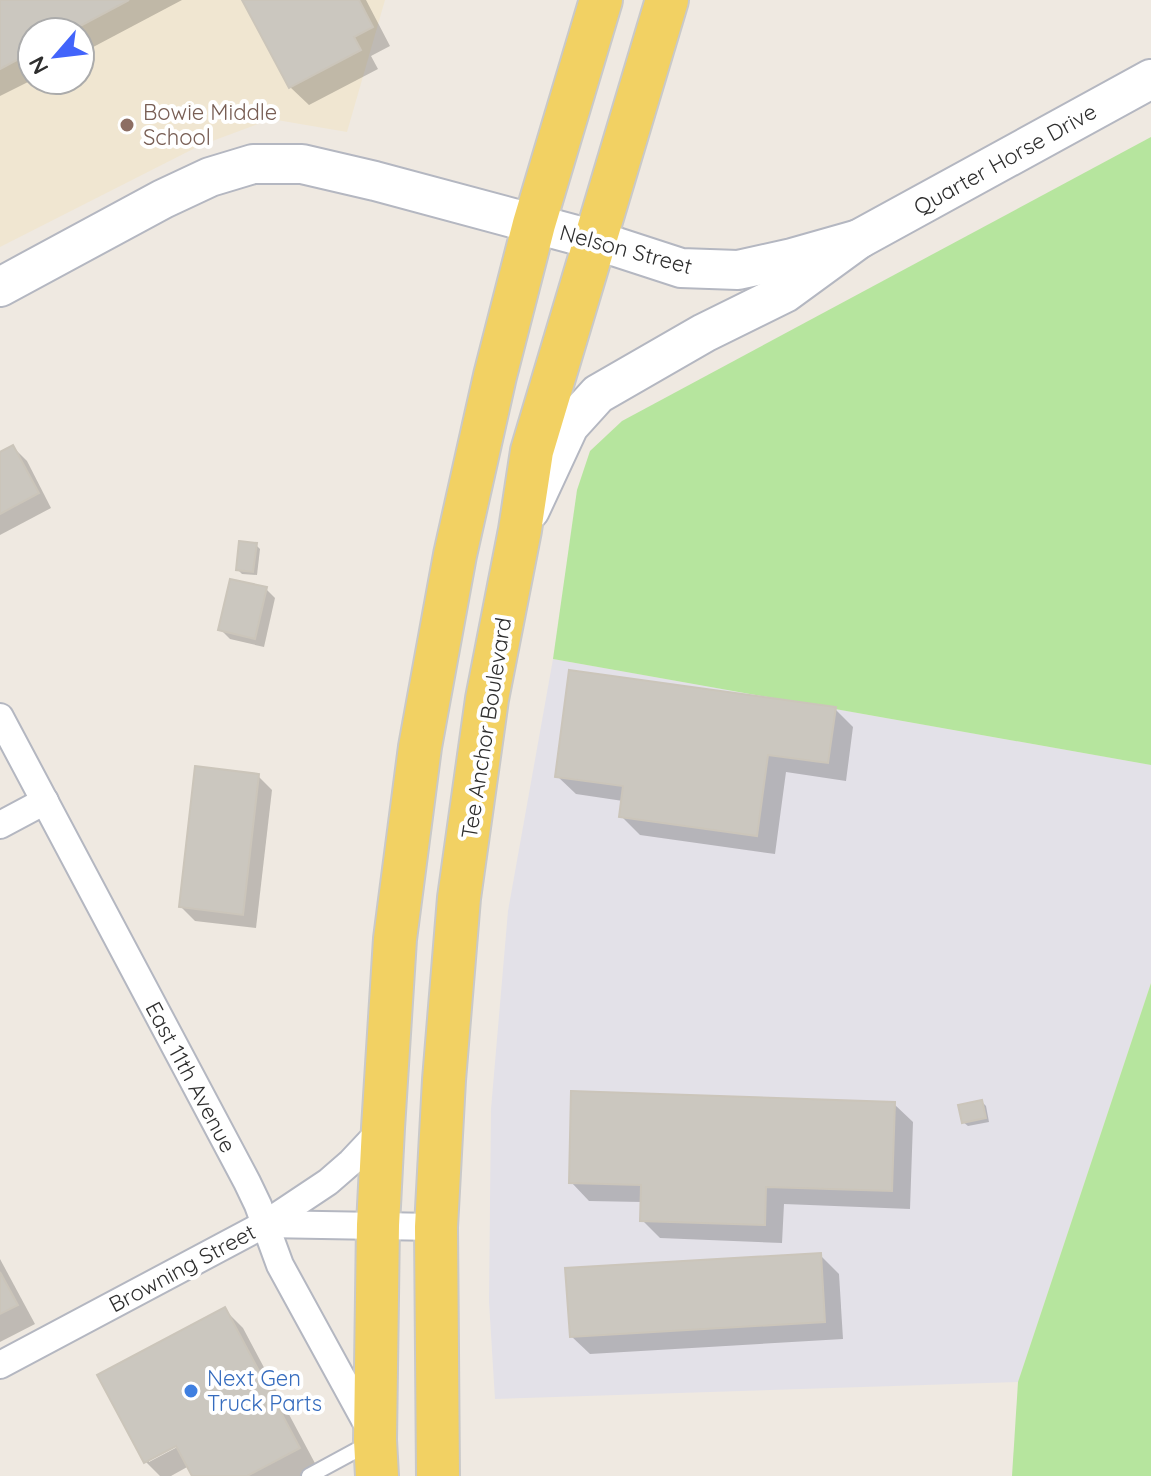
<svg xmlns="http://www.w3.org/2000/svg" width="1151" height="1476" viewBox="0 0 1151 1476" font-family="Quicksand,sans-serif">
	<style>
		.industrial { fill: #e3e1e8 }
		.education { fill: #f0e6d1; fill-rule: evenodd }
		.green { fill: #b6e59e }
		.shadow { fill: #0003; fill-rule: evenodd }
		.building { fill: #cbc7bf; stroke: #cbc5ba; stroke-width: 2 }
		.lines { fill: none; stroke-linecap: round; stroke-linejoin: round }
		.lane-casing { stroke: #b4b7c1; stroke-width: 18 }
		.street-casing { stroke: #b4b7c1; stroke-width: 30 }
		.secondary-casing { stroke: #b4b7c1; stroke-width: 42 }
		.primary-casing { stroke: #c9c9c9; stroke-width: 46 }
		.lane { stroke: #fff; stroke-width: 14 }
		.street { stroke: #fff; stroke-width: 26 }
		.secondary { stroke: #fff; stroke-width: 38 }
		.primary { stroke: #f2d163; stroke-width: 42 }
		.education-dot { fill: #8d6e63; stroke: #fff; stroke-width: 3 }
		.shop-dot { fill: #3f7fe0; stroke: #fff; stroke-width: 3 }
		.labels { text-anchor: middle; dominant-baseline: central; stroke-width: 8; stroke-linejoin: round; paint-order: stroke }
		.education-label { font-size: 22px; fill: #785e54; stroke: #fff; text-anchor: start }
		.street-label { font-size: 22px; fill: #2e2e2e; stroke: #fff }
		.shop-label { font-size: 22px; fill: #366cbe; stroke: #fff; text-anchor: start }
	</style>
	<rect width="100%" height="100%" fill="#efe9e1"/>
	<polygon class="industrial" points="553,659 1151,765 1151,983 1018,1382 495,1399 489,1302 491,1109 508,911"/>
	<path class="education" d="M 0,0 L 385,0 L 347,132 L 271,119 L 199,146 L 0,247 ZM 32,32 L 80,32 L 80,80 L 32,80 Z"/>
	<g class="green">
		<polygon points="1151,137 1151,765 553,659 577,490 590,451 622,421"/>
		<polygon points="1151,983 1151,1476 1012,1476 1018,1382"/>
	</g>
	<g class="shadow">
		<polygon points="0,0 182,0 80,54 80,32 32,32 32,80 0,96"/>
		<polygon points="244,0 366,0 390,46 371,56 378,69 309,105 290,87"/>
		<polygon points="13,447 27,461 51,508 0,535 0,454"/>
		<polygon points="256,545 260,549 257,575 242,574 238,570"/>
		<polygon points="266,589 275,598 264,647 230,639 221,630"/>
		<polygon points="835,709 853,727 846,781 786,772 775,854 640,835 621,816 623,801 576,794 557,776"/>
		<polygon points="258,776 272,790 256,928 195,921 181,907"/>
		<polygon points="982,1102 986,1106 989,1122 968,1126 963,1122"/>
		<polygon points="894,1104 913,1122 910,1209 784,1204 782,1243 660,1238 642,1220 642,1202 589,1201 571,1182"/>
		<polygon points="820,1255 839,1274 843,1339 590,1354 571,1336"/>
		<polygon points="0,1259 35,1324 0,1342"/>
		<path d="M 225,1310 L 243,1328 L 317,1467 L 300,1476 L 194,1476 L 189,1466 L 171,1476 L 160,1476 L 145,1461 ZM 184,1439 L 185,1443 L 149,1462 L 149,1458 Z"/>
	</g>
	<g class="building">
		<polygon points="0,0 129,0 69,32 32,32 32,52 0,69"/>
		<polygon points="242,0 359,0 373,27 354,37 361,50 289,88"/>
		<polygon points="13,445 39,493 0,514 0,452"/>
		<polygon points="239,541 257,543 253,572 236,570"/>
		<polygon points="230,579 267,587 255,639 218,630"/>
		<polygon points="569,670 836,707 828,763 768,755 757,836 619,817 623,786 555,777"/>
		<polygon points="195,766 259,774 243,915 179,907"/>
		<polygon points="571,1091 895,1102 892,1191 766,1187 765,1225 640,1221 641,1185 569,1183"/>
		<polygon points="982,1100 986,1118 962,1123 958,1105"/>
		<polygon points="821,1253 825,1322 570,1337 565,1268"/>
		<polygon points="0,1272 18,1305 0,1314"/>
		<polygon points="225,1307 300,1448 247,1476 192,1476 176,1446 144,1463 97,1375"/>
	</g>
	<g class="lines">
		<g class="lane-casing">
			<polyline id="lane" points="309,1476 368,1444"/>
		</g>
		<g class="street-casing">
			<g id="street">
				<polyline points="0,717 247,1182 258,1205 280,1265 372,1433"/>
				<polyline points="0,825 45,801"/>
				<polyline points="265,1224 436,1227"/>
				<polyline points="0,1365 265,1224 328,1182 351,1162 383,1128"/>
			</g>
		</g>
		<g class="secondary-casing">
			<g id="secondary">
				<polyline points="0,287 163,199 210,177 253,164 302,164 375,181 595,240 681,268 738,270 792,258 859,239"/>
				<polyline points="530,510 569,426 598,394 704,333 785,293 859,239 1151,79"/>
			</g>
		</g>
		<g class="primary-casing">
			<g id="primary">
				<polyline points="377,1476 375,1440 378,1225 383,1128 395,939 420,747 455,555 495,376 534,224 601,0"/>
				<polyline points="438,1476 436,1227 444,1080 459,898 487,699 520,530 532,451 667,0"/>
			</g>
		</g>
		<use href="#lane" class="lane"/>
		<use href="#street" class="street"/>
		<use href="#secondary" class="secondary"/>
		<use href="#primary" class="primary"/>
	</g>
	<circle class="education-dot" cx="127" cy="125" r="8"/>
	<circle class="shop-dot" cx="191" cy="1391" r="8"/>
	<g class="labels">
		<g class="education-label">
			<text x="143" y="112">Bowie Middle<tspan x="143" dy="25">School</tspan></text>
		</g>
		<g class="street-label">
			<text transform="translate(1005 159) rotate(-29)">Quarter Horse Drive</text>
			<text transform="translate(626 249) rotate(15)">Nelson Street</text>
			<text transform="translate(486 728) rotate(-81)">Tee Anchor Boulevard</text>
			<text transform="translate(191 1077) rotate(62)">East 11th Avenue</text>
			<text transform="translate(182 1268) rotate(-28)">Browning Street</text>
		</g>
		<g class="shop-label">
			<text x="207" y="1378">Next Gen<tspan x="207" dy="25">Truck Parts</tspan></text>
		</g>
	</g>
	<g transform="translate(56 56) rotate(242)"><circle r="38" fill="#ffffff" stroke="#ababab" stroke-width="2"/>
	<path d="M0-6L14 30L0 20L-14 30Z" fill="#4264fb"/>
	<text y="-12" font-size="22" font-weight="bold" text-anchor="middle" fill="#2e2e2e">N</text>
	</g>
</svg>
